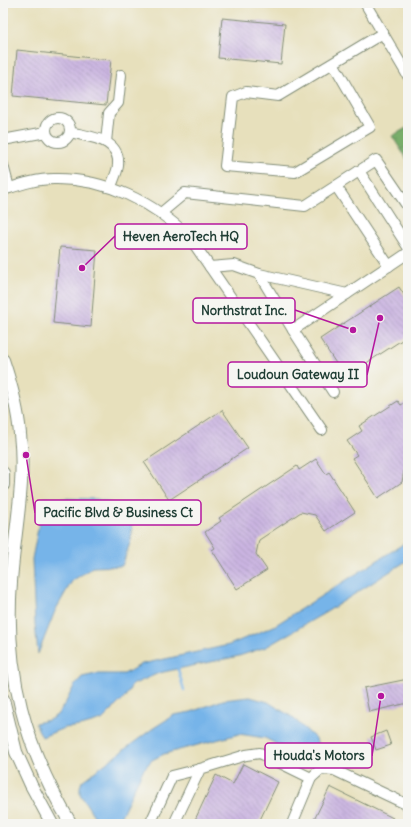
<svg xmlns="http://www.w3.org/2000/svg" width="411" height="827" viewBox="0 0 411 827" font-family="Delius,sans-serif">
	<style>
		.forest { fill: url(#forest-crowns); stroke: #4c7650 }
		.water { fill: #76b4e9; stroke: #4a788e }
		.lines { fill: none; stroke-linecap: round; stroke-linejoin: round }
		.stream { stroke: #76b4e9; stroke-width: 2.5 }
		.building { fill: url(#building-back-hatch) }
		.minor-casing { stroke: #838e78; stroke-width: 12 }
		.major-casing { stroke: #838e78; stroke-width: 14 }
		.minor { stroke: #fff; stroke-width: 10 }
		.major { stroke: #fff; stroke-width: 12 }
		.leader { fill: none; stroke: #b5179e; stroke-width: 1.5 }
		.callout-dot { fill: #b5179e; stroke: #f6f6f2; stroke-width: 1.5 }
		.callout { fill: #f6f6f2; stroke: #b5179e; stroke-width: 1.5 }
		.callout-label { font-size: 13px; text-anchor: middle; font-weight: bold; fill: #1f3d34 }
	</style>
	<defs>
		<pattern id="forest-crowns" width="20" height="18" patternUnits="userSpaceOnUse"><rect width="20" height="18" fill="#78ae6b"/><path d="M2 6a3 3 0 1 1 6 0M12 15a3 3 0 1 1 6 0" fill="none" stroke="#628f59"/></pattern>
		<pattern id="building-back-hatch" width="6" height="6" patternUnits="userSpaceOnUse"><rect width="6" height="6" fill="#cab4e1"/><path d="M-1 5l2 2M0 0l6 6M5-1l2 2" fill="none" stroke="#a394b7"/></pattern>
	</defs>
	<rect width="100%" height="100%" fill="#f6f6f2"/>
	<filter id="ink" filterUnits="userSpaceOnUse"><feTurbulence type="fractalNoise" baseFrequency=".025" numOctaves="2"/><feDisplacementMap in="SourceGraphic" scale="8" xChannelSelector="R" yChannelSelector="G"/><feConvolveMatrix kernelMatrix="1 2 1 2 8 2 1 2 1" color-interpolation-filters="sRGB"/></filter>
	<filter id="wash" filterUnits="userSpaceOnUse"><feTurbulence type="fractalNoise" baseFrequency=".012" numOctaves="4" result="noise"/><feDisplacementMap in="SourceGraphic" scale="16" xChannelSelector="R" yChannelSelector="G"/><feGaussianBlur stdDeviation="0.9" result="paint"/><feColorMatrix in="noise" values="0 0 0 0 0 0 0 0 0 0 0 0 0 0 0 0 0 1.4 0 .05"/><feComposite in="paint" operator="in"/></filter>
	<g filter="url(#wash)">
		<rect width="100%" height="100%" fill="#e7e0bc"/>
		<polygon class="forest" points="408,127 408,161 392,136"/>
		<g class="water">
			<polygon points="44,498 97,499 121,506 133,517 131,540 122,566 93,567 72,581 55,611 38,654 35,624 32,559"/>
			<polygon points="408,541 408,560 328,611 266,647 239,656 159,673 132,685 125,697 102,720 81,726 64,728 42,737 35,723 49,720 57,715 66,702 74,686 82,677 96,674 124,674 142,664 229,645 274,626"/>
			<polygon points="250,697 268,702 292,717 316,739 318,745 313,751 304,756 295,754 265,738 239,734 164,754 152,760 143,770 117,824 99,824 80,794 80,787 82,781 152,729 174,715 191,712 223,700"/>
		</g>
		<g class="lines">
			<polyline class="stream" points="177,666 184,690"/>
		</g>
		<g id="blocks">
			<g class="building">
				<polygon points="222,18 285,24 281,64 218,58"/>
				<polygon points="17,50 111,60 106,105 13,96"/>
				<polygon points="60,247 97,250 91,327 53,323"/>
				<polygon points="399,287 408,301 408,336 345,377 320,339"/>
				<polygon points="398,401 401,405 408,401 408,464 405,465 402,482 378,498 352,458 357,455 347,441 362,431 359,426"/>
				<polygon points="222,410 248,448 169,500 144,462"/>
				<polygon points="316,459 326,474 329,472 355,512 326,531 315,515 301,512 259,540 256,554 267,570 237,589 212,550 215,548 205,532 221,521 219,518 297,466 299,470"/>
				<polygon points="408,679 408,703 369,712 364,688"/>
				<polygon points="386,731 391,745 376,750 371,737"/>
				<polygon points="243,764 278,782 258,824 193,824 216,775 233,784"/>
				<polygon points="330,787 393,818 390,824 312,824"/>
			</g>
		</g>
	</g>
	<g filter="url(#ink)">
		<use href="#blocks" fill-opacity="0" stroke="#838e78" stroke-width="1"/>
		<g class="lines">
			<g class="minor-casing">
				<g id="minor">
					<polyline points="365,3 408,76"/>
					<polyline points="333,63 278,96 246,92 233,97 225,166 295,172 370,127 333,63 383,33"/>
					<circle cx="58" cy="130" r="12"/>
					<path d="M 70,132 C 89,137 121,138 118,166 C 117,173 113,180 111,187"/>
					<polyline points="3,140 46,132"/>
					<polyline points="106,142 109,113 118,103 121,75"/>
					<polyline points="3,165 9,188"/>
					<polyline points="359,171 408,247"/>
					<polyline points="336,186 389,266"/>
					<path d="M 3,190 C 19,185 36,179 54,179 C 105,178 154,202 190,238 L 322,430"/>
					<polyline points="161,213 185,193 305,206 376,160 408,207"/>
					<polyline points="210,267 234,265 259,274 347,294"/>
					<polyline points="259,274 293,330 333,392"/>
					<polyline points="293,330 408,253"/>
					<polyline points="150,824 172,776 200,769"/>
					<polyline points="174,824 200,769 246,755 260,753 311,778"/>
					<polyline points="292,824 311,778 321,769 334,770 408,805"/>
				</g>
			</g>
			<g class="major-casing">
				<g id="major">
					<path d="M 3,360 C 11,384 18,409 20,434 C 26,483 14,533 11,582 C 4,671 25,748 71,824"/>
					<polyline points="3,473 3,485"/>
					<polyline points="3,699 16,752 31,785 52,824"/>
				</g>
			</g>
			<use href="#minor" class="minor"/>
			<use href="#major" class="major"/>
		</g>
	</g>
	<path class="leader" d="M82 268L115 236M353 330L295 310M380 318L367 375M26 455L35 513M381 696L372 756"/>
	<g class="callout-dot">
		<circle cx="82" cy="268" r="4"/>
		<circle cx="353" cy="330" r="4"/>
		<circle cx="380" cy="318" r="4"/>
		<circle cx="26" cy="455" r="4"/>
		<circle cx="381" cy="696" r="4"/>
	</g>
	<g class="callout">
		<rect x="115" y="224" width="132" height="25" rx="4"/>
		<rect x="193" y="298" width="102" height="25" rx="4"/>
		<rect x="228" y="362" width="139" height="25" rx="4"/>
		<rect x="35" y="500" width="166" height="25" rx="4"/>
		<rect x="265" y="743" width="107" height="25" rx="4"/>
	</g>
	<g class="callout-label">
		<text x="181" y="241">Heven AeroTech HQ</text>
		<text x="244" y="315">Northstrat Inc.</text>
		<text x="298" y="379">Loudoun Gateway II</text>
		<text x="118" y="517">Pacific Blvd &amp; Business Ct</text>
		<text x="319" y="760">Houda's Motors</text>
	</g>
	<rect width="411" height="827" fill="none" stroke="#f6f6f2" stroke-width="16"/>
</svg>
